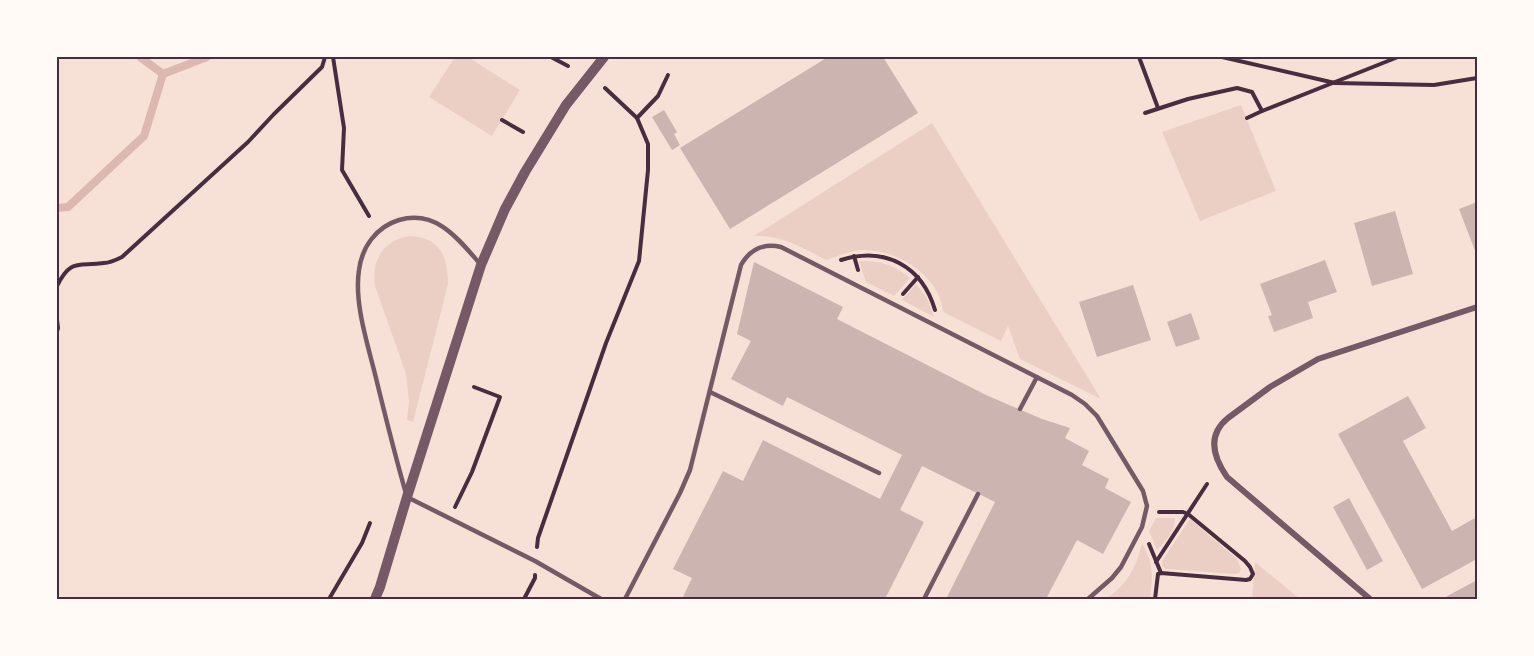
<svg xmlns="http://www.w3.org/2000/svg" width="1534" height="656" viewBox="0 0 1534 656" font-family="'PT Sans',sans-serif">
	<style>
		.green { fill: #ebcfc5 }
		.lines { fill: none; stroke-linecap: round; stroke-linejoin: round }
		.stream { stroke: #dcb8b0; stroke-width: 8 }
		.building { fill: #ccb4b1 }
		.path { stroke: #4a2c40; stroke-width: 4 }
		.service { stroke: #755966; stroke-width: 4.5 }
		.minor { stroke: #755966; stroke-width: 6 }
		.tertiary { stroke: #755966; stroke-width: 10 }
		.neatline { fill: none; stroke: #4a2c40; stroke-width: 2 }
	</style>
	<rect width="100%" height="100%" fill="#f7e1d7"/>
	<g class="green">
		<polygon points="455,57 468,57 520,90 492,136 429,97"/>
		<polygon points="1241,105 1276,191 1200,221 1162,132"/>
		<path d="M 932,123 L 1101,399 L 1020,359 L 1008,326 L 1001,341 L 943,312 C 940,275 896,249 862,250 C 849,251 838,256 826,260 C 802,248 782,235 754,236 Z"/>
		<path d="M 410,236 C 440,237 448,257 448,284 L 413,422 L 407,420 L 409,401 L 406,374 L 375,286 C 371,260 383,240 410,236 Z"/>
		<path d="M 859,261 C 879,260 895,265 910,278 L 894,296 L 866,282 Z"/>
		<polygon points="916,284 927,298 934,317 902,300"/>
		<path d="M 1156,518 L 1175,518 C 1175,531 1166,541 1157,550 L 1149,531 Z"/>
		<polygon points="1190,519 1237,559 1241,569 1239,573 1235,574 1166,569 1162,566 1162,561"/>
		<path d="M 1142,543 C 1154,565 1153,575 1150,599 L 1105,599 C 1126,587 1137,566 1142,543 Z"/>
		<polygon points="1255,562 1300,599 1252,599"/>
	</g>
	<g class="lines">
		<g class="stream">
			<polyline points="140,57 163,74"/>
			<polyline points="57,208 68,207 144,136 163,74 207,57"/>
		</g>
	</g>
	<g class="building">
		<polygon points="828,57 883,57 918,113 730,229 680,148"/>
		<polygon points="664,110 677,132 674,134 680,145 672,150 652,117"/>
		<polygon points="1477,202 1477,256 1459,209"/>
		<polygon points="1395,211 1413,274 1372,286 1354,223"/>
		<polygon points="1325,260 1337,292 1308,302 1313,318 1274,332 1268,316 1272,315 1260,284"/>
		<polygon points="754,262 843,307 837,319 986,395 1042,419 1070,428 1065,438 1089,451 1082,465 1109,479 1105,488 1131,502 1103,554 1077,540 1046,599 946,599 995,502 922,466 900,510 924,522 885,599 682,599 692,578 673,569 723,471 743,481 763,440 880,499 902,455 787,397 783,406 731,379 751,341 737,334"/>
		<polygon points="1133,285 1151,340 1097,357 1079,302"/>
		<polygon points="1191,313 1200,339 1176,347 1167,322"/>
		<polygon points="1408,396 1426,428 1403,441 1452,531 1475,518 1477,521 1477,559 1422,589 1338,434"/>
		<polygon points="1349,498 1383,561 1367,570 1333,507"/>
		<polygon points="1477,580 1477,599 1442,599"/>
	</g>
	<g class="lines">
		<g class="path">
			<polyline points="333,57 344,128 342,170 369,216"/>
			<polyline points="551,57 568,66"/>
			<polyline points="1139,57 1158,108"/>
			<polyline points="1222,57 1335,83 1434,85 1477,78"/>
			<polyline points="1145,113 1188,99 1237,88 1252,92 1262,111"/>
			<polyline points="637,118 658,96 668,75"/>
			<polyline points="1247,118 1262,111 1398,57"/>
			<polyline points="502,120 523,132"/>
			<polyline points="854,256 858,270"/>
			<path d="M 841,260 C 885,246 922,266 935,310"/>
			<path d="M 57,286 C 71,258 78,267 104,263 C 110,263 116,260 122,257 L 248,142 L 274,114 L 322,67 L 325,57"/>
			<polyline points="903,294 918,277"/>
			<polyline points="57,320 58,328 57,331"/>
			<polyline points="455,507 472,472 500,397 474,387"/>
			<polyline points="1149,544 1161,573"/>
			<polyline points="537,547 538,538 606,343 639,261 648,170 648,144 637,118 605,88"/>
			<polyline points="1156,562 1207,484"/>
			<polyline points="329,599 362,543 370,523"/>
			<polyline points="524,599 535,578 535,575"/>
			<polyline points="1155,599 1158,574 1161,573 1246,580 1250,579 1253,574 1250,567 1245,561 1188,514 1183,512 1159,512"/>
		</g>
		<g class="service">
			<path d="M 481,265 C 459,240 437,209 399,220 C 376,227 362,247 359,270 C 354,302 367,342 375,374 C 385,415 395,456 407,497 L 535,561 L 601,599"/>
			<polyline points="710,392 879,473"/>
			<polyline points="1020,409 1037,377"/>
			<path d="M 625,599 L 680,493 L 690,470 L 741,265 C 750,249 763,243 781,247 L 1072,395 L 1085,404 L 1097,416 L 1143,491 L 1147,506 L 1142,527 L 1121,567 L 1112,578 L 1088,599"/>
			<polyline points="924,599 978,494"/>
		</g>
		<path class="minor" d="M 1370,599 L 1227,477 C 1213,457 1207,435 1228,418 L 1270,387 L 1318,359 L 1477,307"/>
		<polyline class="tertiary" points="375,599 380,587 407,497 481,265 505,209 525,172 566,105 604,57"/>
	</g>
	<rect width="1534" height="656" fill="none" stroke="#fffaf5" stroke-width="117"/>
	<rect x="58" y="58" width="1418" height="540" class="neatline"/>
</svg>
